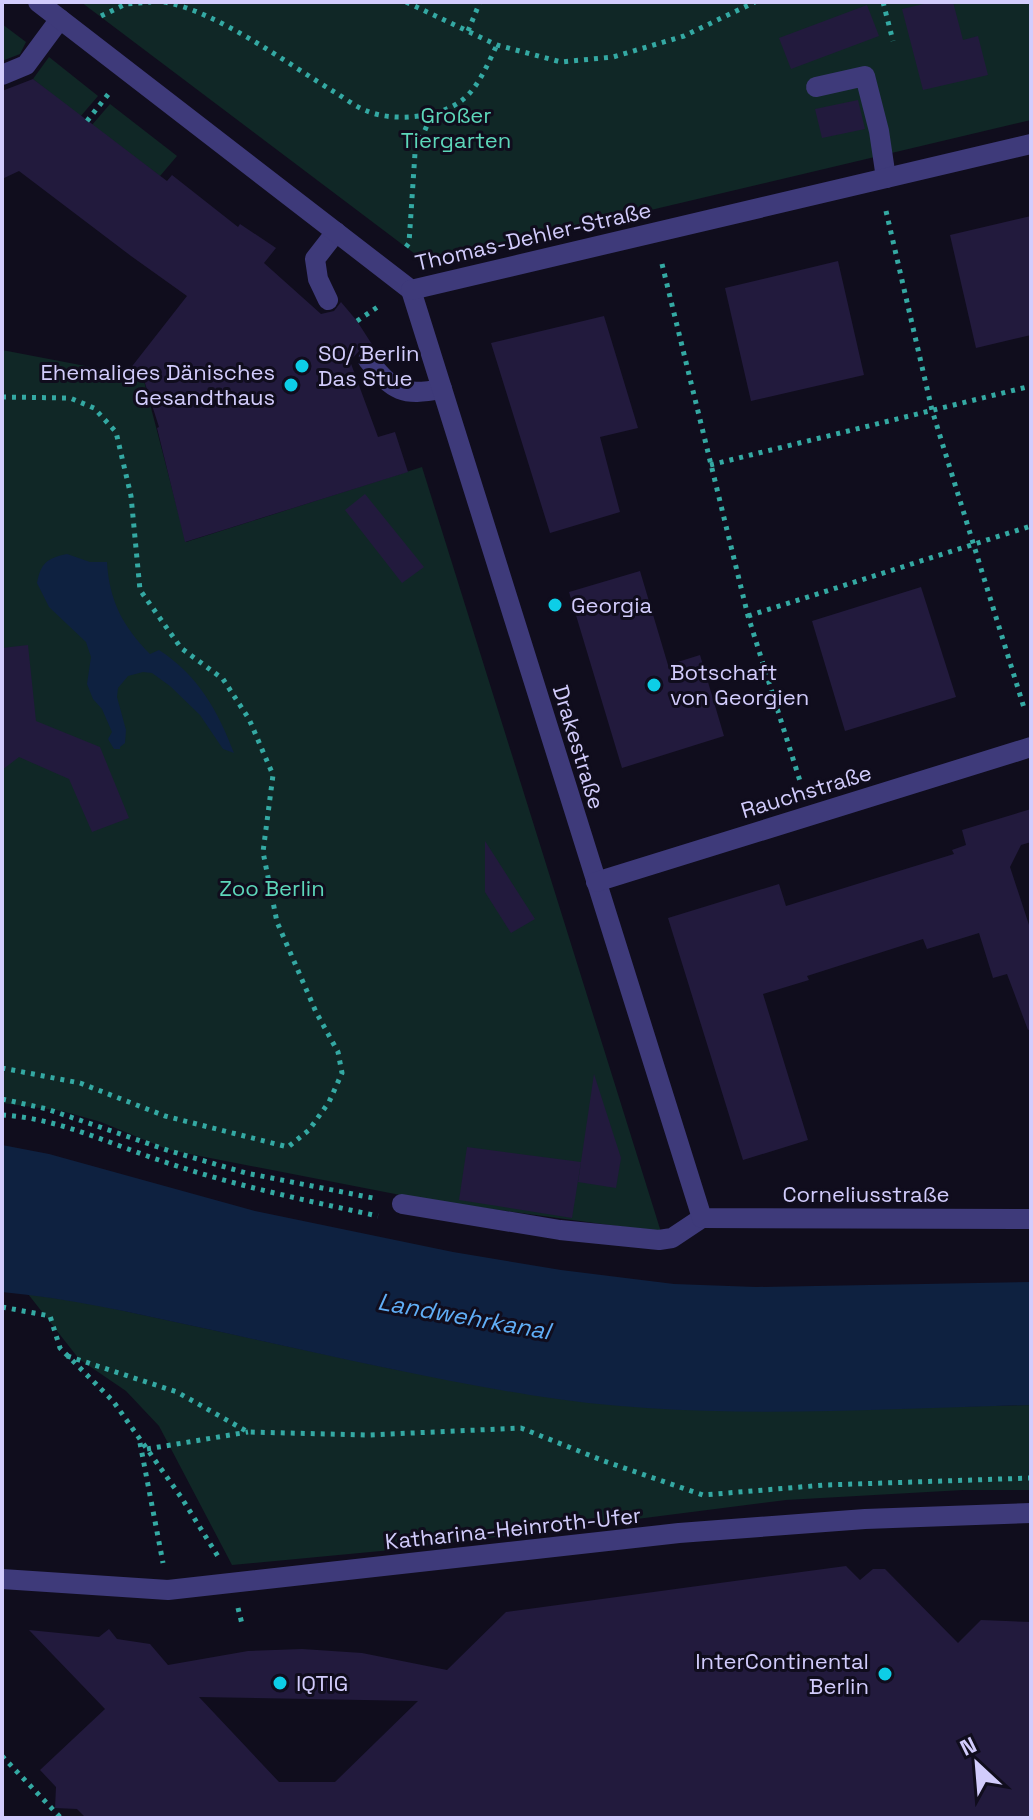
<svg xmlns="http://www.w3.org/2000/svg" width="1033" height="1820" viewBox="0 0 1033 1820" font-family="'Space Grotesk',sans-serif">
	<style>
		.green { fill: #102726 }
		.water { fill: #0e2140 }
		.building { fill: #221a3d; fill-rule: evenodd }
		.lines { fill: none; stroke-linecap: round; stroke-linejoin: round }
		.path { stroke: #34a9a3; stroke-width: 5; stroke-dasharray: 4 6; stroke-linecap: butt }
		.service { stroke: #3e3a7a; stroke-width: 20 }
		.minor { stroke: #3e3a7a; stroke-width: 20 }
		.poi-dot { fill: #0dcee7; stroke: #100d1d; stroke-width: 3 }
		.labels { text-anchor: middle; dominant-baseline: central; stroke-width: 6; stroke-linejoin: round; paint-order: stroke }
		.park-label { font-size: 22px; fill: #5dd7ba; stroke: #100d1d }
		.street-label { font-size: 22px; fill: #d2ccfc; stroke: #100d1d }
		.poi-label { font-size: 22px; fill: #d2ccfc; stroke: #100d1d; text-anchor: start }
		.water-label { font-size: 24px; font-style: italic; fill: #60aef6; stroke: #100d1d }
	</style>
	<rect width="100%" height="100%" fill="#100d1d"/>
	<g class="green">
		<polygon points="81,2 1031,2 1031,120 435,261 419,257"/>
		<polygon points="2,24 26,42 20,54 2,61"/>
		<polygon points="49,57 98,96 80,117 33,79"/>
		<polygon points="110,104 177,156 160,176 92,125"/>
		<polygon points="2,350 143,377 186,542 422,467 661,1232 426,1200 169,1150 101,1122 62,1111 2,1103"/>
		<polygon points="28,1294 88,1303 398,1370 748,1411 1031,1405 1031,1490 963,1490 786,1500 402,1549 232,1565 159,1426 126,1391 79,1359"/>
	</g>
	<g class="water">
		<path d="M 67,554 L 90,562 L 107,562 C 109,600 123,627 150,654 L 159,650 C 198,675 218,711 234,753 L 223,749 L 200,715 L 170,686 L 152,673 L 143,672 L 128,676 L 118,688 L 117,697 L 126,730 L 125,743 L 120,747 L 120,749 L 114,749 L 108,739 L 112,732 L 102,709 L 93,699 L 87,684 L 91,657 L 86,642 L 49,607 L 37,583 C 41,563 47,558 67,554 Z"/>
		<path d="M 2,1145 L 49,1154 L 255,1211 L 453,1252 L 561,1270 L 674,1284 L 756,1287 L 1031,1282 L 1031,1405 C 865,1409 695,1422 530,1395 C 419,1377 308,1351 198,1327 C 133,1313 68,1298 2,1292 Z"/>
	</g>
	<g class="building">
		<polygon points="932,2 953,2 963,40 978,36 988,75 923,90 902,9"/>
		<polygon points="867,5 879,36 791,69 779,38"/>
		<polygon points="33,79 167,181 172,175 238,227 240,224 276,248 264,263 321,314 334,311 341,302 357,321 373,346 360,350 350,361 378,437 395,432 408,472 185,542 157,428 159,427 143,377 126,374 187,296 131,256 19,171 2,179 2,91"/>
		<polygon points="858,100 865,129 822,138 815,109"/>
		<polygon points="1031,216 1031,335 976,348 950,235"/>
		<polygon points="838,261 864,375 751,401 725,288"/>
		<polygon points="604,316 638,428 600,437 620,512 550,533 491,343"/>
		<polygon points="365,494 424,567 402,583 345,510"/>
		<polygon points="640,571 668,665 700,655 724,736 622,768 569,592"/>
		<polygon points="921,587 956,697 845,731 812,621"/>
		<polygon points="28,645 36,721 100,747 129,818 92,832 69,779 19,757 2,770 2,648"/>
		<polygon points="1031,809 1031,842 1021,845 1010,867 1031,931 1031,1029 1028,1030 1007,974 993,978 979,933 927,949 923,939 807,976 809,980 763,994 808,1140 743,1160 668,918 779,884 786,906 954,854 952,850 966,845 962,830"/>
		<polygon points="485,841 535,919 511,933 485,892"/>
		<polygon points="594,1074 621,1158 616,1188 578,1182"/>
		<polygon points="467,1147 581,1162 572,1218 459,1200"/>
		<path d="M 846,1566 L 860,1580 L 873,1569 L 885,1569 L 958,1643 L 981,1620 L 1031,1622 L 1031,1818 L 86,1818 L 77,1809 L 55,1808 L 56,1787 L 40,1770 L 105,1709 L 29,1630 L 99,1637 L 109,1629 L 117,1639 L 150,1644 L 168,1665 L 248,1651 L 302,1649 L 362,1653 L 447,1670 L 506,1612 ZM 199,1697 L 418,1701 L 335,1782 L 279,1782 Z"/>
	</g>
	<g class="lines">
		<g class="path">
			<path d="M 164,2 C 217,11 288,64 336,93 C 346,99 356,107 367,111 C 392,122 439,118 461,101 C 478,89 488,63 497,45"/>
			<polyline points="406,2 497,45 561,62 613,57 684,36 755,2"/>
			<polyline points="883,2 893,41"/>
			<polyline points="101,16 126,4 151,2"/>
			<polyline points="468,31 480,2"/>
			<polyline points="87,121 110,92"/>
			<polyline points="886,211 932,410 1025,711"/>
			<polyline points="406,247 409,243 415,153 432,114"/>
			<polyline points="662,264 748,616 800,781"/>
			<polyline points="357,321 379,306"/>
			<polyline points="2,397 70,398 94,408 116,432 131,496 140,590 181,648 223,679 249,719 273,775 263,852 277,922 316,1012 338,1052 342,1073 329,1102 309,1130 288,1147 165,1116 80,1083 2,1068"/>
			<polyline points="710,465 1031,386"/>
			<polyline points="748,616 1031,526"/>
			<polyline points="2,1099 47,1109 170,1151 246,1173 378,1199"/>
			<path d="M 2,1115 C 57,1118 108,1143 159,1160 C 231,1185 304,1200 378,1216"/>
			<polyline points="2,1307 50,1316 60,1348 113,1401 181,1497 219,1558"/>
			<polyline points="67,1356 177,1392 248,1432 369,1435 521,1428 604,1461 703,1495 825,1485 1031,1478"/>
			<polyline points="140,1443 163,1563"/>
			<polyline points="147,1449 248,1432"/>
			<polyline points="238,1608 242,1624"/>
			<polyline points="2,1756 61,1818"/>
		</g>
		<g class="service">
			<polyline points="2,75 26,65 60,19"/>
			<polyline points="816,87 865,76 879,131 886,178"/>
			<polyline points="328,300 318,279 315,259 336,232"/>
			<path d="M 368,360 C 394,392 402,396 442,389"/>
			<polyline points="402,1204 560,1230 659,1240 672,1238 702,1218"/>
		</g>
		<g class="minor">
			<polyline points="38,2 411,290"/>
			<polyline points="411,290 702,1218 1031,1219"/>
			<polyline points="411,290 1031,144"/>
			<polyline points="596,882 1031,747"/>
			<polyline points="2,1579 168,1590 679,1533 865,1519 1031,1513"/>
		</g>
	</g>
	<g class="poi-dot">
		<circle cx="302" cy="366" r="8"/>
		<circle cx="291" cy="385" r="8"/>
		<circle cx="555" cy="605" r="8"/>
		<circle cx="654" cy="685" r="8"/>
		<circle cx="885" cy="1674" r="8"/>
		<circle cx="280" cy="1683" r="8"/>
	</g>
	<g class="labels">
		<g class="park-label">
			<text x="456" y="115">Großer<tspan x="456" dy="25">Tiergarten</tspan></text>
			<text x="272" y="888">Zoo Berlin</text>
		</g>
		<g class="street-label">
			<text transform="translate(533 236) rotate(-13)">Thomas-Dehler-Straße</text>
			<text transform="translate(579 747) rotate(73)">Drakestraße</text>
			<text transform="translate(806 791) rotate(-17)">Rauchstraße</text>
			<text x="866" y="1194">Corneliusstraße</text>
			<text transform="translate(513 1528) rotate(-6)">Katharina-Heinroth-Ufer</text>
		</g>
		<g class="poi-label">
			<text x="318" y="353">SO/ Berlin<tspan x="318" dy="25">Das Stue</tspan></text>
			<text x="275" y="372" text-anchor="end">Ehemaliges Dänisches<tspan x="275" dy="25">Gesandthaus</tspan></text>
			<text x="571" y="605">Georgia</text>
			<text x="670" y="672">Botschaft<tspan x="670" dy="25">von Georgien</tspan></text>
			<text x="869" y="1661" text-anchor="end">InterContinental<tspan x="869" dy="25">Berlin</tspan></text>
			<text x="296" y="1683">IQTIG</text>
		</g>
		<g class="water-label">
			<text transform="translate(464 1316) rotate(10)">Landwehrkanal</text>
		</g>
	</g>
	<rect width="1033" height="1820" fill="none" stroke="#d2ccfc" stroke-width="8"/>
	<g transform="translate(977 1764) rotate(334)" stroke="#100d1d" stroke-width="6" paint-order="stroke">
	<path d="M0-6L14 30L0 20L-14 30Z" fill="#d2ccfc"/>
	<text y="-12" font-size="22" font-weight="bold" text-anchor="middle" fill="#d2ccfc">N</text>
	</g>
</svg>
